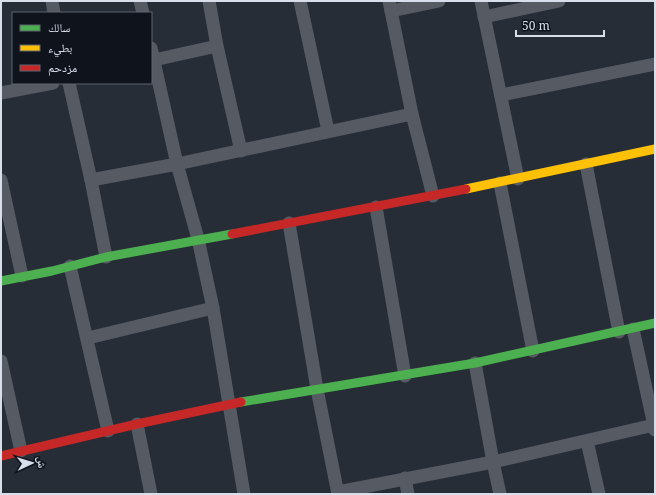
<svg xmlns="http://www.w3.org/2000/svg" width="656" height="495" viewBox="0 0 656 495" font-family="'Noto Serif','Noto Naskh Arabic',serif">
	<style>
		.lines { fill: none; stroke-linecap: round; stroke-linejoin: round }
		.street { stroke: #565a62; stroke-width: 13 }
		.fast { stroke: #4caf50; stroke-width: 9 }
		.slow { stroke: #ffc107; stroke-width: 9 }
		.jam { stroke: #c62828; stroke-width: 9 }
	</style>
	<rect width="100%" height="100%" fill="#272d37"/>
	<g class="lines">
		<g class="street">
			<polyline points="52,1 54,13"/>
			<polyline points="140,1 143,13"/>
			<polyline points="209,1 217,46 241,151"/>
			<polyline points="300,1 328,131"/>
			<polyline points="389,1 412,114 433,196"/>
			<polyline points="481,1 518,179"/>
			<polyline points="391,11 439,1"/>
			<polyline points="484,17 559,1"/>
			<polyline points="151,48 177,164 198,239 213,308 244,494"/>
			<polyline points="154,60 217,46"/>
			<polyline points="69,83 91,180 106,257"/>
			<polyline points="1,93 53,83"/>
			<polyline points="501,95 655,64"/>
			<polyline points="586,164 619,332"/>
			<polyline points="1,180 22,276"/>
			<polyline points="91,180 177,164 412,114"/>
			<polyline points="500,183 533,351"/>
			<polyline points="376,207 405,376"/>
			<polyline points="289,223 317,389 338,494"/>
			<polyline points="70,266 108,431"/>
			<polyline points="633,329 655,430"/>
			<polyline points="88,338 213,308"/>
			<polyline points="1,361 21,451"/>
			<polyline points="475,363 493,462 500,494"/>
			<polyline points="137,424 151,494"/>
			<polyline points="587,441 599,494"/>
			<polyline points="405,478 408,494"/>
			<polyline points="338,492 493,462 654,425"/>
		</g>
		<g class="fast">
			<polyline points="1,281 52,271 106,257 232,234"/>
			<polyline points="241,402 475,363 655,323"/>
		</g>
		<polyline class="slow" points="466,189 655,149"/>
		<g class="jam">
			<polyline points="232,234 466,189"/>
			<polyline points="1,456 137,424 241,402"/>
		</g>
	</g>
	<rect width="656" height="495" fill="none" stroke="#d8dfeb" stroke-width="4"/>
	<rect x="12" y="12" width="140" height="72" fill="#0f141c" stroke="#5f656f"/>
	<rect x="20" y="25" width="20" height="6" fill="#4caf50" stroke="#5f656f"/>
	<text x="48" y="32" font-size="12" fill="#d8dfeb">سالك</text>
	<rect x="20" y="45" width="20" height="6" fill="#ffc107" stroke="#5f656f"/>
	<text x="48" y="52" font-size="12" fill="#d8dfeb">بطيء</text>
	<rect x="20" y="65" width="20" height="6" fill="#c62828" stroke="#5f656f"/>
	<text x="48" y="72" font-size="12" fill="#d8dfeb">مزدحم</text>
	<g transform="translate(32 463) rotate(86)" stroke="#0f141c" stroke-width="3" paint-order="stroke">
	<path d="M0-3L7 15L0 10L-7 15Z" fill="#d8dfeb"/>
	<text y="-6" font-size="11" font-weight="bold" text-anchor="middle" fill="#d8dfeb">ش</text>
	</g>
	<path d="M516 30v6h88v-6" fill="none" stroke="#d8dfeb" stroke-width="2"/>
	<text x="522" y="30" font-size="12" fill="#d8dfeb" stroke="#0f141c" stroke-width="3" paint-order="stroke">50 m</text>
</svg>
